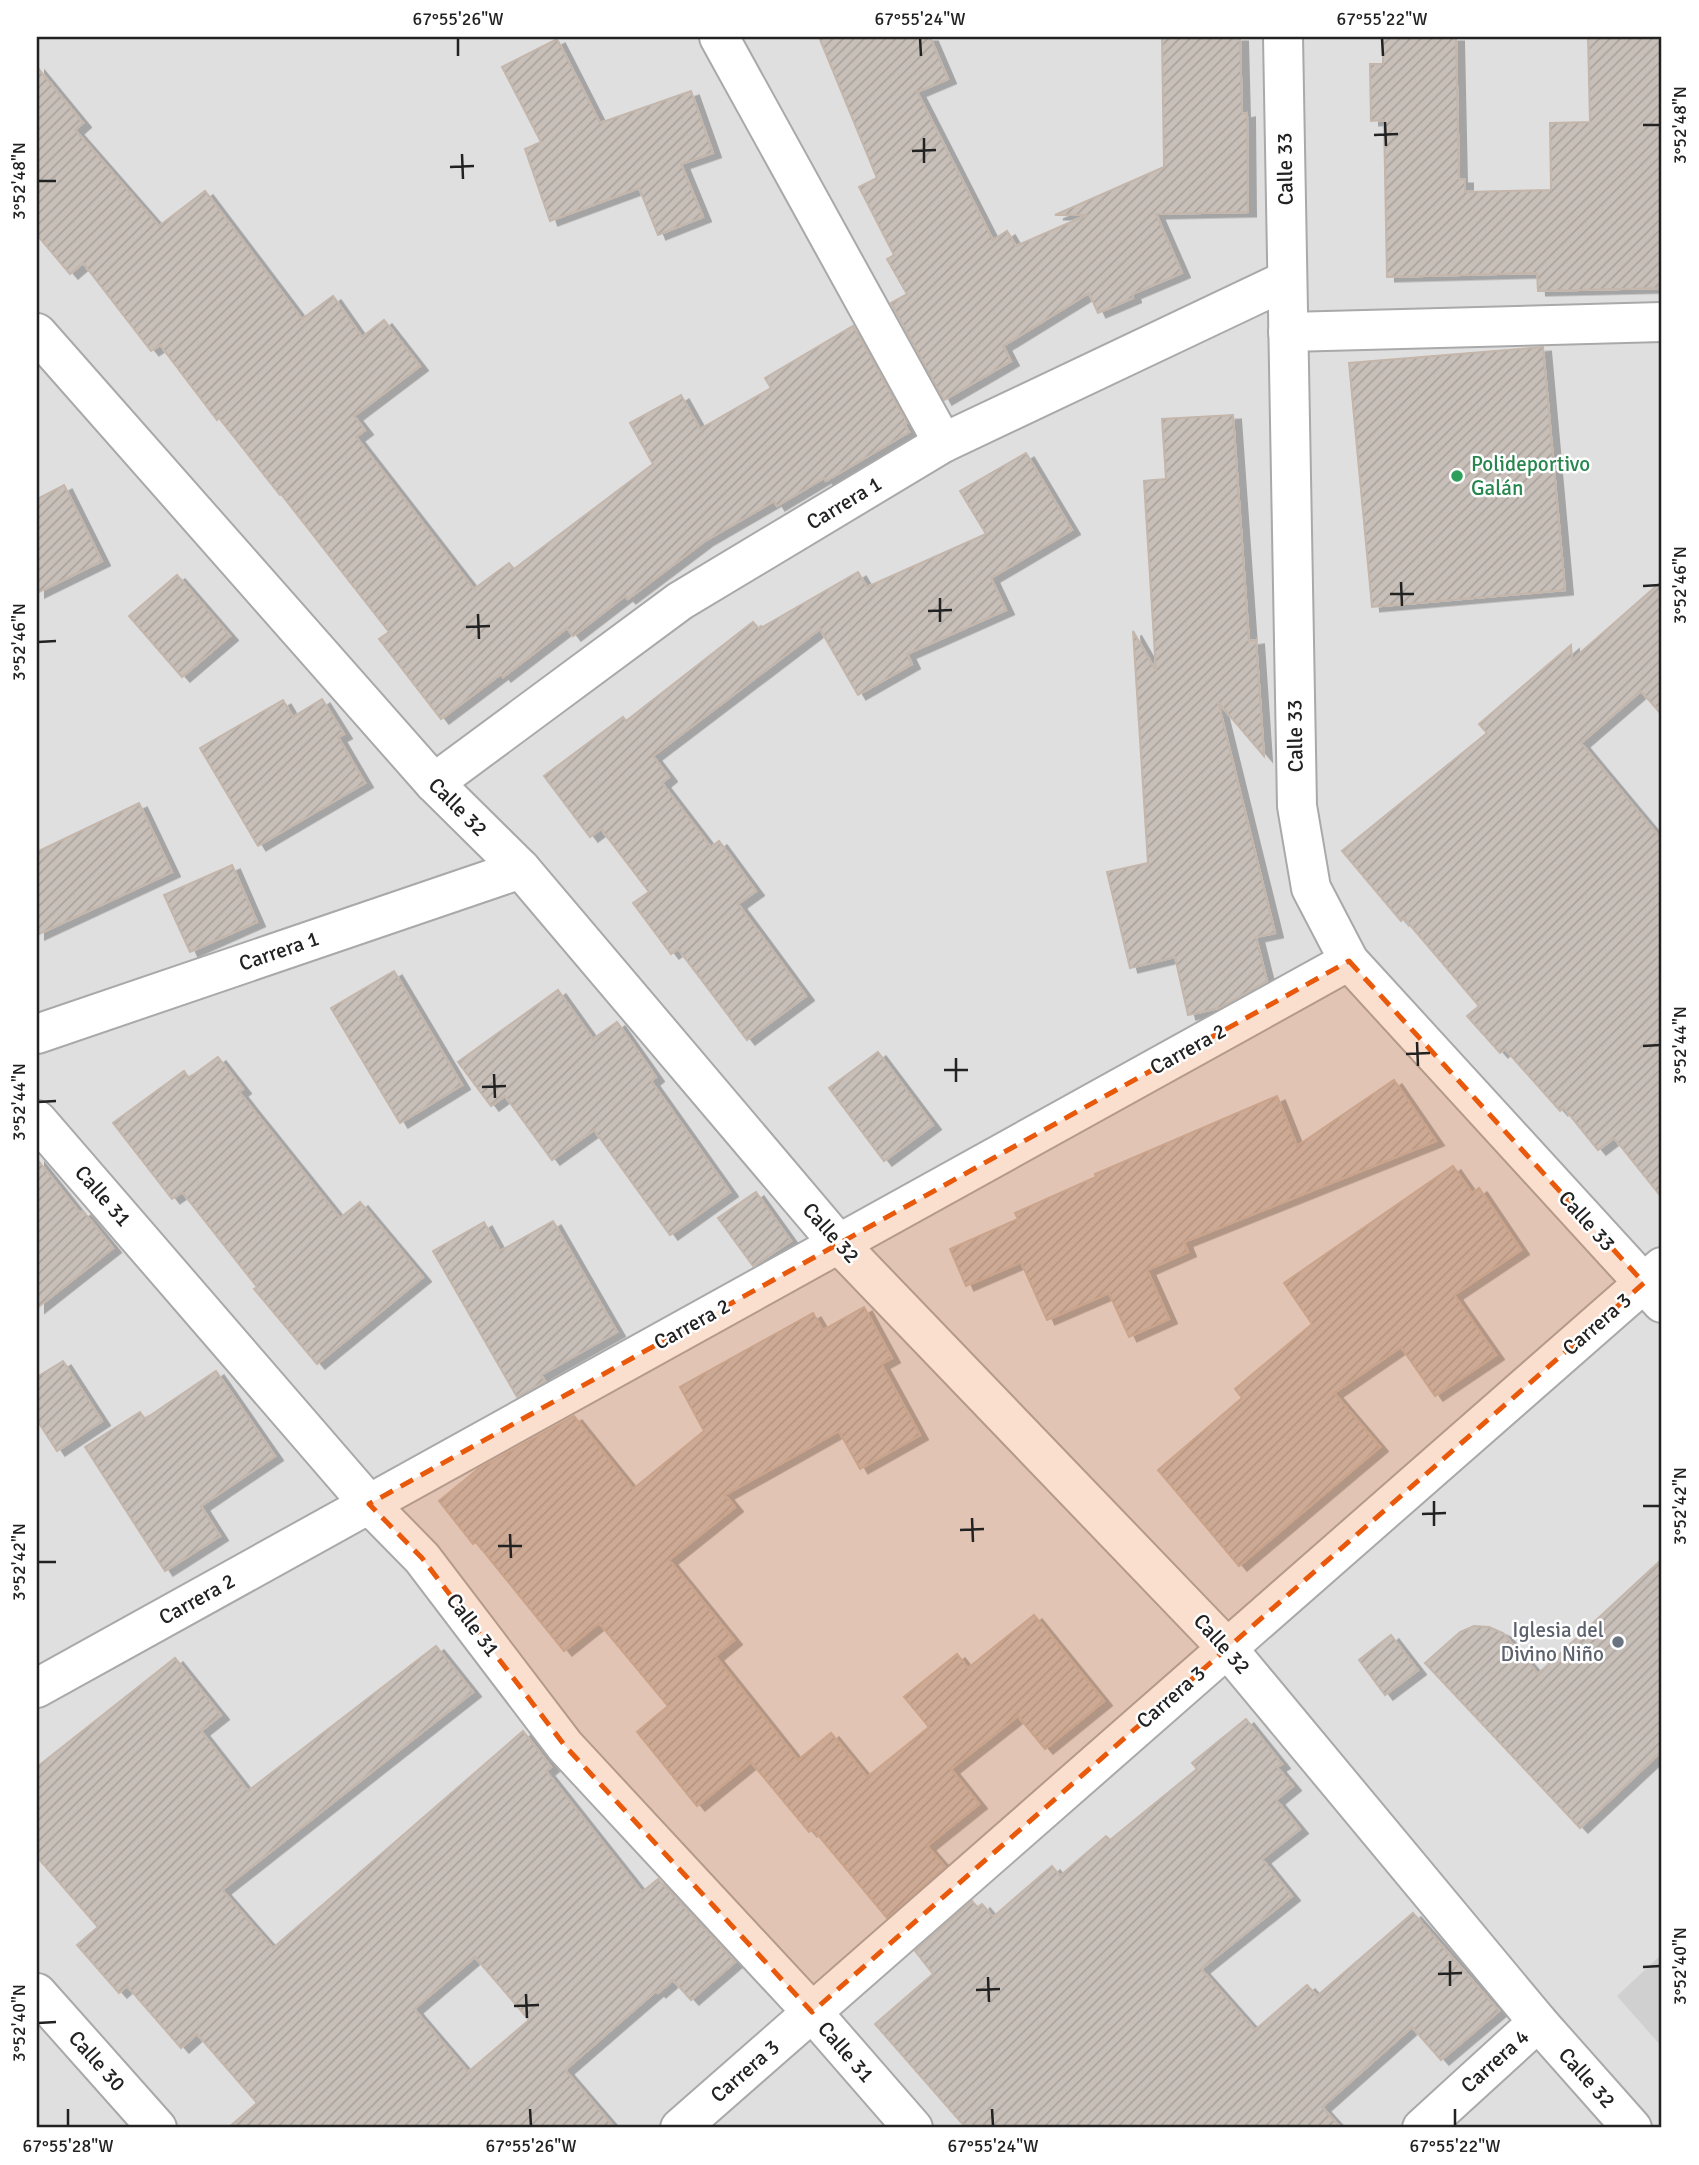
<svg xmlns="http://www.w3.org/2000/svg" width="1699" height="2165" viewBox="0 0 1699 2165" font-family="Signika,sans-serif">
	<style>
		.residential { fill: #e0dfdf }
		.religious { fill: #d0d0d0 }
		.building { fill: url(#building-hatch); stroke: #c4b6ab; stroke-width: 2; fill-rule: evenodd; filter: url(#shadow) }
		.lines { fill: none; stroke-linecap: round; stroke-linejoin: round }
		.minor-casing { stroke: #a9a9a9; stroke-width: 42 }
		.minor { stroke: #fff; stroke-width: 38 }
		.marked { fill: #e8590c; fill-opacity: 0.2; stroke: #e8590c; stroke-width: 5; stroke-dasharray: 14 9; stroke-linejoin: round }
		.ticks { fill: none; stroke: #222; stroke-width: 2.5 }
		.leisure-dot { fill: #2e9e5b; stroke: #fff; stroke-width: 2.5 }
		.worship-dot { fill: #6b7280; stroke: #fff; stroke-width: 2.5 }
		.labels { text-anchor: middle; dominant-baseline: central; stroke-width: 5; stroke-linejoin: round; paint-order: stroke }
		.street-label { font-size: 21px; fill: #222; stroke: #fff }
		.leisure-label { font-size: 21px; fill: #27864d; stroke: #fff; text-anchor: start }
		.worship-label { font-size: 21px; fill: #5b616d; stroke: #fff; text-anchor: end }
		.neatline { fill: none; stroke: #222; stroke-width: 2.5 }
		.ticks-label { font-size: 18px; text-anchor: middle; fill: #222 }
	</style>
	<defs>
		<pattern id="building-hatch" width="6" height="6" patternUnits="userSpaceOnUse" patternTransform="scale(1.75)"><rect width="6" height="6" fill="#c7bfb8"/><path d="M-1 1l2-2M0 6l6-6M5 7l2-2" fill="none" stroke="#aba49e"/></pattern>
		<filter id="shadow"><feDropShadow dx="8" dy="4.5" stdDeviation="0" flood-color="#0004"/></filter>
	</defs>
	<rect width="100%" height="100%" fill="#f2efe9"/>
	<rect class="residential" x="37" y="37" width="1625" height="2091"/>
	<polygon class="religious" points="1662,1954 1662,2047 1617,1996"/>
	<g class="building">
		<polygon points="819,37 930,37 948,79 917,92 993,240 1007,231 1016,246 1087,215 1055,215 1164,167 1162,37 1240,37 1242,114 1247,113 1248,212 1156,214 1182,273 1132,294 1133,298 1098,313 1089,293 1003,346 1011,361 944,400 891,303 907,294 887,259 894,255 859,187 877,178"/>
		<polygon points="1383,37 1456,37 1459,179 1465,179 1465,192 1551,190 1550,123 1590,122 1588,37 1662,37 1662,288 1538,291 1537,273 1387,277 1384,120 1371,121 1370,64 1383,64"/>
		<polygon points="557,39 600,123 691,91 713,153 681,164 703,217 658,235 639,188 550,221 525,149 541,142 502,67"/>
		<polygon points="37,67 83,123 75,130 159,226 205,191 302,319 333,296 362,337 384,320 420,366 354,416 365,430 356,437 474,589 509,563 514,569 653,464 630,423 681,395 700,429 771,388 765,378 853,326 907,423 904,424 909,432 826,481 824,478 777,506 774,501 705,541 628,599 625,596 573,636 567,628 503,677 501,674 441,719 379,639 389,632 281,494 280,495 219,418 217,420 160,345 151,351 83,263 70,274 37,235"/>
		<polygon points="1543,347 1565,590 1372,607 1349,363"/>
		<polygon points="1233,415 1249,641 1256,640 1264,756 1218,702 1275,933 1256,937 1267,981 1219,1008 1188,1015 1175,957 1130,968 1107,872 1148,863 1133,631 1156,671 1144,481 1166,479 1162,419"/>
		<polygon points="1026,453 1072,530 991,578 1006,610 907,654 912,664 858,695 820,629 653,756 669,777 662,783 711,847 719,841 756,891 738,904 806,996 747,1040 678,949 671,954 633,903 649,892 601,829 590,837 544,776 623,717 626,721 753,622 759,629 858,572 867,587 986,534 960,491"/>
		<polygon points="64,485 102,561 37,593 37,499"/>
		<polygon points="177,575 230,636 182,677 129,616"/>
		<polygon points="1662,581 1662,715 1641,691 1581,743 1662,840 1662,1198 1614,1138 1598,1150 1564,1108 1560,1111 1505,1049 1500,1053 1467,1016 1479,1006 1404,918 1401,921 1342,851 1487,733 1479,724 1571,645 1572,660"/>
		<polygon points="322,699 344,734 338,737 365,783 258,846 200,748 283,700 293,717"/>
		<polygon points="139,803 172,872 37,935 37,852"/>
		<polygon points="232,865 257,922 190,952 164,895"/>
		<polygon points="394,971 462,1085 400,1123 331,1008"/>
		<polygon points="558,990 593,1039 617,1022 656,1077 651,1081 730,1192 670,1235 594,1130 552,1160 505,1096 491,1106 458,1062"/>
		<polygon points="878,1052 933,1125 884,1161 829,1088"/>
		<polygon points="218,1057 243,1089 239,1092 340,1218 360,1202 423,1277 317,1364 254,1289 257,1287 182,1192 172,1199 113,1123 184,1071 189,1078"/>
		<polygon points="1394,1080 1436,1141 1184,1242 1188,1252 1147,1270 1169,1319 1129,1337 1109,1293 1047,1320 1021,1262 966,1286 950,1249 1018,1219 1015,1213 1096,1177 1095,1174 1277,1096 1297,1146"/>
		<polygon points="37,1159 80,1213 83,1211 113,1248 37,1308"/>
		<polygon points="1453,1166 1472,1193 1479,1188 1521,1250 1454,1295 1496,1355 1435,1396 1401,1347 1334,1393 1380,1447 1239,1566 1158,1470 1242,1398 1235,1389 1312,1324 1284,1283"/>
		<polygon points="756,1192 791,1241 753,1266 718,1218"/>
		<polygon points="553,1221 617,1332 541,1375 545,1381 517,1397 433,1251 484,1222 500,1251"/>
		<polygon points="864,1307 892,1358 881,1364 920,1435 860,1469 839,1431 725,1495 735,1507 669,1560 734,1640 715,1656 798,1760 831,1733 867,1777 929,1727 904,1697 957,1654 968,1668 1034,1615 1104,1701 1045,1749 1018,1716 951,1769 979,1804 927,1846 945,1867 887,1918 813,1829 809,1832 751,1762 697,1806 637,1732 668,1706 599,1623 564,1651 476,1542 473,1544 439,1501 478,1469 574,1416 633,1489 704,1431 680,1387 813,1313 823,1330"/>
		<polygon points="63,1361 102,1421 57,1451 37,1420 37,1377"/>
		<polygon points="216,1371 275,1456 201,1506 220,1536 165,1571 85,1447 140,1412 145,1419"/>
		<polygon points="1662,1559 1662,1751 1580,1828 1425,1663 1460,1632 1474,1626 1489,1627 1503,1633 1538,1674"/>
		<polygon points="1391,1635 1418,1670 1385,1695 1359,1660"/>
		<path d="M 436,1646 L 473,1692 L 222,1890 L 273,1948 L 523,1731 L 551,1767 L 546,1771 L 642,1892 L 658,1879 L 735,1962 L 691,2000 L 673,1980 L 658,1993 L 656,1991 L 565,2070 L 615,2128 L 228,2128 L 257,2103 L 197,2034 L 181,2048 L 127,1986 L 119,1993 L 77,1945 L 98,1927 L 37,1857 L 37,1767 L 175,1658 L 221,1715 L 201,1731 L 248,1791 ZM 475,1957 L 529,2020 L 468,2072 L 414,2009 Z"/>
		<polygon points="1246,1719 1282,1764 1277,1767 1293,1786 1276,1800 1300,1829 1262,1859 1292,1896 1201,1969 1255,2030 1307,1985 1317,1996 1413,1913 1499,2011 1441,2060 1412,2027 1322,2107 1341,2128 966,2128 875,2024 933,1974 915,1951 972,1901 978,1908 982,1904 993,1917 1052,1866 1060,1876 1106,1836 1110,1840 1197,1769 1192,1763"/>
	</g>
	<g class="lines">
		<g class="minor-casing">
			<g id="minor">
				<polyline points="719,37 943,443"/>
				<polyline points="1283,37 1297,806 1311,888 1349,961 1662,1303"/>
				<polyline points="1288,332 1662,322"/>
				<polyline points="37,333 434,783 521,869 838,1243 1227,1648 1538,2022 1632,2128"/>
				<polyline points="434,783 680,601 943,443 1287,280"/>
				<polyline points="37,1034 521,869"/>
				<polyline points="37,1120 369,1504 422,1558 565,1746 812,2012 913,2128"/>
				<polyline points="37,1688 1349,961"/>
				<polyline points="37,1993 157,2128"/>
				<polyline points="680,2128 1662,1267"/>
				<polyline points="1422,2128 1538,2022"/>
			</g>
		</g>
		<use href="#minor" class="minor"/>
	</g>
	<path class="marked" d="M 1349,961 L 1644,1283 L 812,2012 L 565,1746 L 422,1558 L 369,1504 Z"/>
	<path class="ticks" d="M 458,38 L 458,56M 920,38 L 921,56M 1382,38 L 1383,56M 1385,122 L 1386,146M 1643,125 L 1660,125M 1374,135 L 1398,134M 924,138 L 924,163M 912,151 L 936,150M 462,154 L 463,179M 450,167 L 474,166M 38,181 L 56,181M 1401,582 L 1402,606M 1643,586 L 1660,585M 1390,594 L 1414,594M 940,598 L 940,622M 928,611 L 952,610M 478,614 L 479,639M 466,627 L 490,626M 38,642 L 56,641M 1417,1042 L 1418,1066M 1643,1046 L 1660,1045M 1406,1054 L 1430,1053M 956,1058 L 956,1082M 944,1070 L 968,1070M 494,1074 L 495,1098M 482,1087 L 506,1086M 38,1102 L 56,1101M 1434,1501 L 1434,1526M 1643,1506 L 1660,1506M 1422,1514 L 1446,1513M 972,1518 L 973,1542M 960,1530 L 984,1529M 510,1534 L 511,1558M 498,1546 L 522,1546M 38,1562 L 56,1562M 1450,1961 L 1450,1986M 1643,1967 L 1660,1966M 1438,1974 L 1462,1973M 988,1977 L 989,2002M 976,1990 L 1000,1989M 526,1994 L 527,2018M 514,2006 L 539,2005M 38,2023 L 56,2022M 68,2109 L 68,2126M 530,2109 L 531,2126M 992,2109 L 993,2126M 1455,2109 L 1455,2126"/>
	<circle class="leisure-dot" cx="1457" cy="476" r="7"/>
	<circle class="worship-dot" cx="1618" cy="1642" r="7"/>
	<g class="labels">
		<g class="street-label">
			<text transform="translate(1285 169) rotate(-91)">Calle 33</text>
			<text transform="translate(844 503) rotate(-31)">Carrera 1</text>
			<text transform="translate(1295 736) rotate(-91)">Calle 33</text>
			<text transform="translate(458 807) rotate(45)">Calle 32</text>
			<text transform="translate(279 951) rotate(-19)">Carrera 1</text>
			<text transform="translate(1188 1049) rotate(-29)">Carrera 2</text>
			<text transform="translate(103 1196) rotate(49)">Calle 31</text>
			<text transform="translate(1587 1221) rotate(48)">Calle 33</text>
			<text transform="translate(831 1233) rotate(48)">Calle 32</text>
			<text transform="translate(692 1324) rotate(-29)">Carrera 2</text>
			<text transform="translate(1597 1324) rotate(-41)">Carrera 3</text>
			<text transform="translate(197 1599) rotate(-29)">Carrera 2</text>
			<text transform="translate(473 1625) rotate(53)">Calle 31</text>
			<text transform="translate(1222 1644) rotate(48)">Calle 32</text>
			<text transform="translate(1171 1697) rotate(-41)">Carrera 3</text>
			<text transform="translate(846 2052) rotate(49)">Calle 31</text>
			<text transform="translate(97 2061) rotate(48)">Calle 30</text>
			<text transform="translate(1495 2061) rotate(-42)">Carrera 4</text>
			<text transform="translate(745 2071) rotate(-41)">Carrera 3</text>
			<text transform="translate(1587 2078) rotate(48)">Calle 32</text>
		</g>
		<g class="leisure-label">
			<text x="1471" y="464">Polideportivo<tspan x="1471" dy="24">Galán</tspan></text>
		</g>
		<g class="worship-label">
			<text x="1604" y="1630">Iglesia del<tspan x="1604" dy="24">Divino Niño</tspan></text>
		</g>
	</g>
	<rect width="1699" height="2165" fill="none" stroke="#ffffff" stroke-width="77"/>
	<rect x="38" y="38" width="1622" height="2088" class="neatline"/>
	<g class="ticks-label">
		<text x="458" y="25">67°55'26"W</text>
		<text x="920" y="25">67°55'24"W</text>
		<text x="1382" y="25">67°55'22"W</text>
		<text transform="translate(1680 125) rotate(-90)" y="6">3°52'48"N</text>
		<text transform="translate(19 181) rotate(-90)" y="6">3°52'48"N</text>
		<text transform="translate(1680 585) rotate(-90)" y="6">3°52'46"N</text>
		<text transform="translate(19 642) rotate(-90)" y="6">3°52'46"N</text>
		<text transform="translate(1680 1045) rotate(-90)" y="6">3°52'44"N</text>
		<text transform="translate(19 1102) rotate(-90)" y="6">3°52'44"N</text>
		<text transform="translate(1680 1506) rotate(-90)" y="6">3°52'42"N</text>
		<text transform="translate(19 1562) rotate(-90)" y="6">3°52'42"N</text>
		<text transform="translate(1680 1966) rotate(-90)" y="6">3°52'40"N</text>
		<text transform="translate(19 2023) rotate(-90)" y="6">3°52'40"N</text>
		<text x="68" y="2152">67°55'28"W</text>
		<text x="531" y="2152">67°55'26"W</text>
		<text x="993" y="2152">67°55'24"W</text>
		<text x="1455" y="2152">67°55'22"W</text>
	</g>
</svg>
